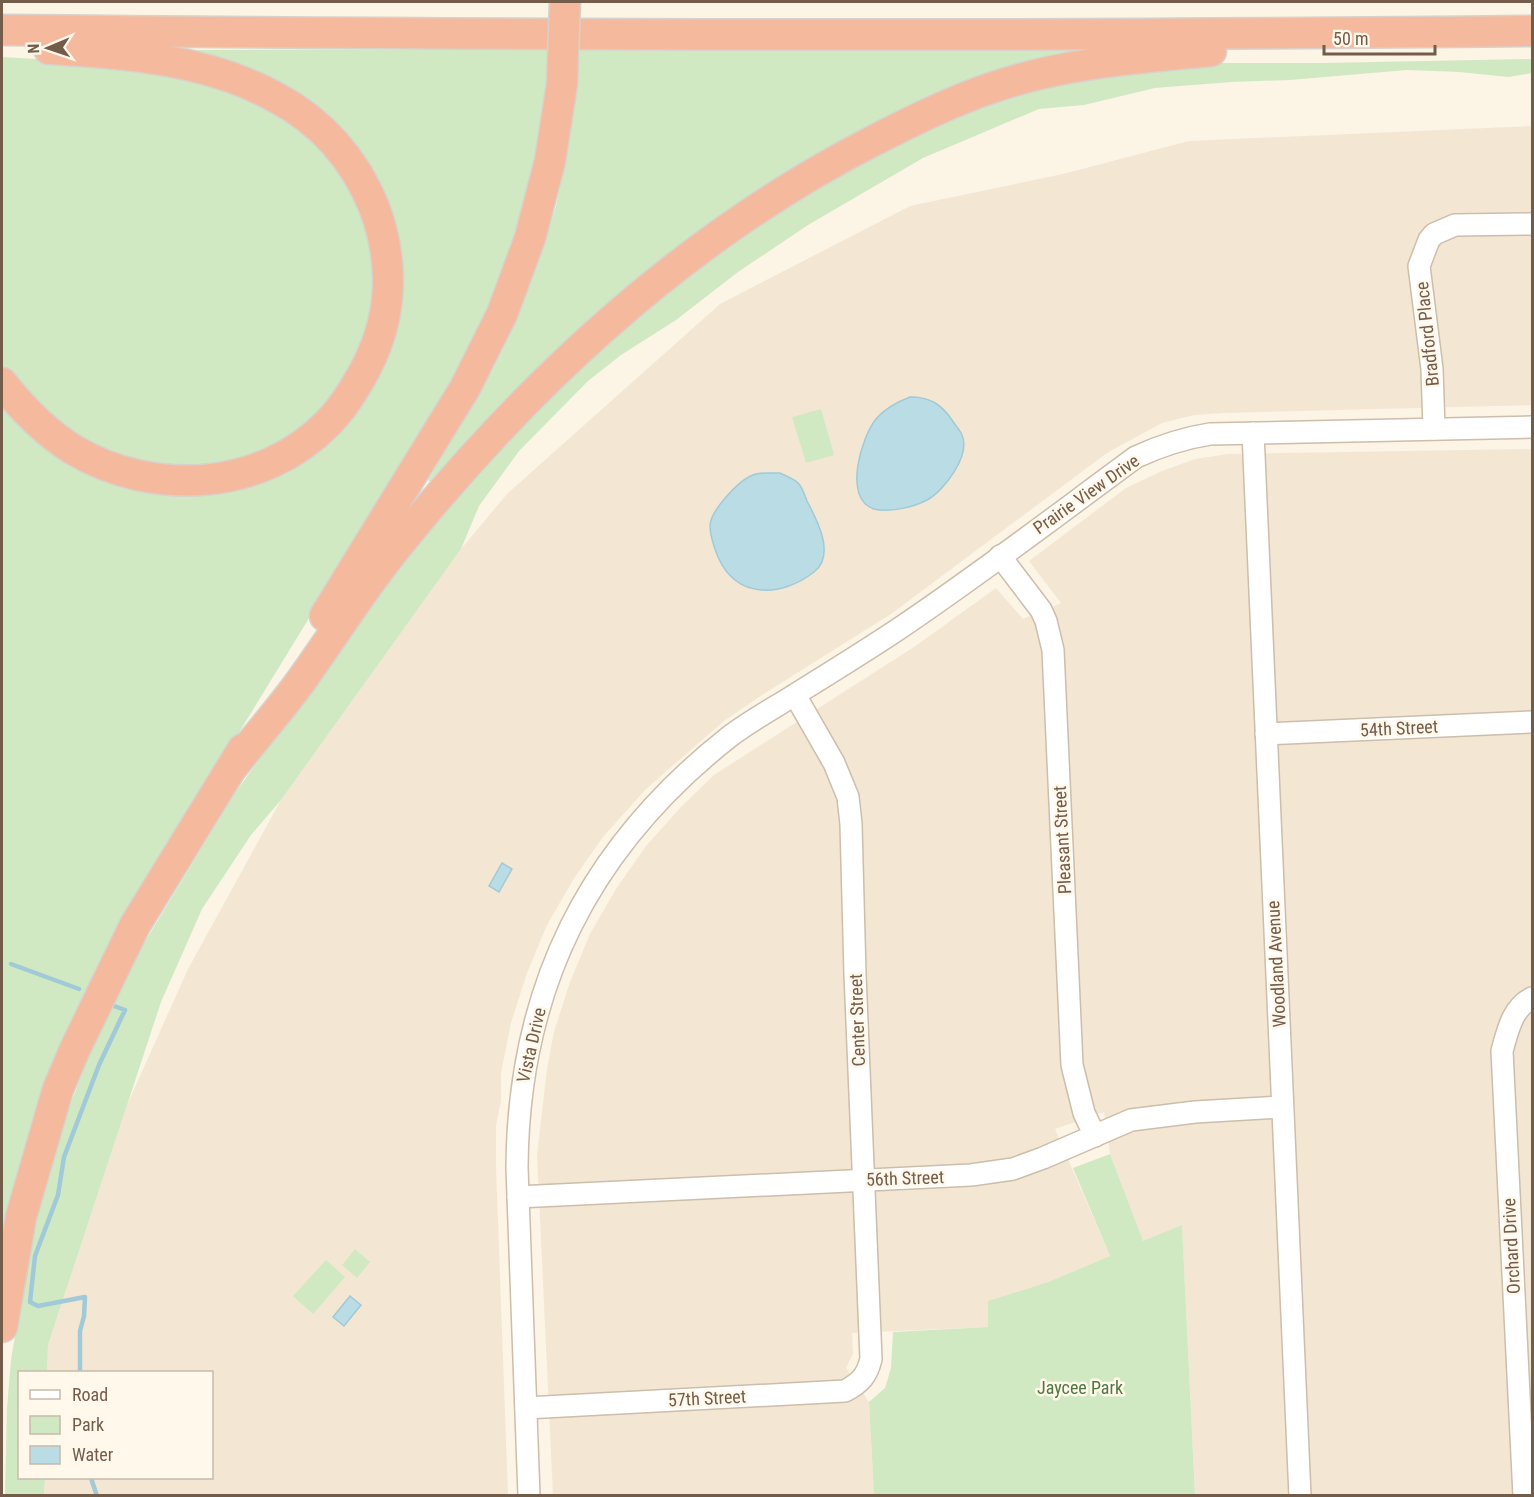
<svg xmlns="http://www.w3.org/2000/svg" width="1534" height="1497" viewBox="0 0 1534 1497" font-family="'Roboto Condensed',sans-serif">
	<style>
		.residential { fill: #f3e7d3 }
		.green { fill: #d0e9c3 }
		.water { fill: #badce5; stroke: #a0cad7; stroke-width: 1.5 }
		.lines { fill: none; stroke-linecap: round; stroke-linejoin: round }
		.stream { stroke: #a0cad7; stroke-width: 4.5 }
		.minor-casing { stroke: #cdbdab; stroke-width: 24 }
		.highway-casing { stroke: #d8d1cc; stroke-width: 33 }
		.minor { stroke: #fff; stroke-width: 21 }
		.highway { stroke: #f5ba9d; stroke-width: 30 }
		.highway-bridge-casing { stroke: #d8d1cc; stroke-width: 33; stroke-linecap: butt }
		.highway-bridge { stroke: #f5ba9d; stroke-width: 30 }
		.labels { text-anchor: middle; dominant-baseline: central; stroke-width: 5; stroke-linejoin: round; paint-order: stroke }
		.street-label { font-size: 18px; fill: #745c4a; stroke: #fff8eb }
		.park-label { font-size: 18px; fill: #4f7942; stroke: #fff8eb }
	</style>
	<rect width="100%" height="100%" fill="#fcf4e5"/>
	<g class="residential">
		<polygon points="1532,126 1532,405 1224,413 1194,415 1162,423 1107,453 891,614 759,697 724,721 646,789 603,837 573,880 547,925 527,973 511,1023 501,1073 501,1101 496,1125 496,1166 508,1495 44,1496 45,1478 212,1478 212,1372 47,1372 48,1345 127,1105 188,969 281,800 461,549 507,494 720,304 910,206 1063,174 1189,141"/>
		<polygon points="1532,449 1532,1495 1195,1495 1182,1226 1143,1242 1110,1154 1104,1112 1055,1129 1110,1256 1048,1282 989,1301 988,1327 852,1333 853,1354 846,1368 869,1402 874,1495 553,1495 537,1155 547,1069 554,1032 570,982 590,934 616,889 646,846 681,807 714,775 914,647 996,588 1023,619 1061,603 1029,561 1126,488 1162,471 1195,459 1228,454"/>
	</g>
	<g class="green">
		<polygon points="580,48 1099,50 820,160 436,486 428,480 491,373 506,343 541,253 556,206 568,150 577,83"/>
		<polygon points="551,49 549,84 527,204 505,272 456,378 120,927 81,1002 38,1106 2,1228 2,399 68,457 260,479 390,334 354,152 189,55 190,50"/>
		<polygon points="2,57 85,62 184,76 269,105 314,137 362,201 379,283 361,363 296,439 204,472 103,454 22,394 2,368"/>
		<polygon points="1532,59 1532,73 1509,77 1459,72 1407,70 1290,80 1231,82 1155,88 1084,105 1039,109 923,158 808,225 738,272 676,320 621,355 588,381 519,451 479,506 461,549 281,800 251,835 202,909 161,1002 48,1345 47,1372 20,1372 20,1478 45,1478 44,1495 5,1496 7,1408 11,1360 33,1229 57,1139 99,1030 132,963 235,793 454,491 653,296 848,162 1021,90 1199,63 1323,63"/>
		<polygon points="821,409 834,455 806,463 792,417"/>
		<polygon points="1110,1154 1143,1241 1182,1225 1195,1495 874,1495 869,1402 885,1388 891,1368 893,1332 988,1327 988,1301 1048,1282 1110,1256 1073,1168"/>
		<polygon points="355,1249 370,1262 357,1278 342,1265"/>
		<polygon points="326,1260 345,1277 313,1314 293,1296"/>
	</g>
	<g class="water">
		<path d="M 910,397 C 930,397 941,404 952,420 C 955,425 960,430 962,435 C 971,455 944,491 927,500 C 914,507 889,513 874,509 C 842,499 862,436 876,419 C 885,408 897,402 910,397 Z"/>
		<path d="M 780,473 C 786,476 795,479 799,484 C 803,489 805,496 807,501 C 817,520 836,555 814,572 C 782,597 737,600 718,557 C 714,547 710,536 710,526 C 710,511 739,480 753,475 C 761,472 771,473 780,473 Z"/>
		<polygon points="502,863 512,869 499,892 489,886"/>
		<polygon points="350,1296 361,1305 344,1326 333,1317"/>
	</g>
	<g class="lines">
		<g class="stream">
			<polyline points="11,964 79,989"/>
			<polyline points="80,1372 80,1331 84,1316 85,1297 38,1306 30,1302 35,1256 58,1195 64,1157 99,1065 125,1010 114,1006"/>
			<polyline points="91,1478 97,1496"/>
		</g>
		<g class="minor-casing">
			<g id="minor">
				<polyline points="1434,429 1432,369 1419,266 1429,240 1434,234 1455,225 1532,224"/>
				<polyline points="1253,433 1300,1496"/>
				<polyline points="1000,556 1041,610 1046,621 1053,650 1072,1065 1084,1113 1095,1136"/>
				<polyline points="1266,734 1532,722"/>
				<polyline points="518,1197 971,1175 1013,1169 1043,1158 1131,1120 1195,1112 1282,1107"/>
				<path d="M 526,1408 L 845,1391 C 860,1383 867,1376 871,1359 L 855,974 L 851,824 L 848,797 L 834,763 L 795,695"/>
				<path d="M 529,1496 L 517,1168 C 518,989 588,848 729,737 C 750,721 774,708 796,694 C 830,673 864,652 897,630 C 979,575 1057,515 1136,457 C 1160,446 1184,438 1210,434 L 1532,427"/>
				<path d="M 1524,1496 L 1502,1051 C 1508,1030 1512,1008 1532,998"/>
			</g>
		</g>
		<g class="highway-casing">
			<g id="highway">
				<path d="M 2,30 C 512,35 1022,37 1532,31"/>
				<path d="M 2,383 C 22,408 46,433 74,450 C 153,497 262,491 328,423 C 344,407 356,387 367,366 C 393,315 394,260 374,207 C 355,160 322,122 277,98 C 207,59 127,54 49,49"/>
				<polyline points="325,616 465,388 502,314 530,238 550,161 562,84"/>
				<path d="M 234,765 C 256,737 280,710 301,681 C 336,632 369,579 408,533 C 537,375 691,234 873,141 C 912,121 952,101 994,87 C 1064,63 1138,58 1211,51"/>
				<polyline points="2,1327 21,1217 58,1089 75,1049 135,925 243,749"/>
			</g>
		</g>
		<use href="#minor" class="minor"/>
		<use href="#highway" class="highway"/>
		<g class="highway-bridge-casing">
			<polyline id="highway-bridge" points="562,84 565,2"/>
		</g>
		<use href="#highway-bridge" class="highway-bridge"/>
	</g>
	<g class="labels">
		<g class="street-label">
			<text transform="translate(1427 334) rotate(-96)">Bradford Place</text>
			<text transform="translate(1086 494) rotate(-35)">Prairie View Drive</text>
			<text transform="translate(1399 728) rotate(-3)">54th Street</text>
			<text transform="translate(1062 840) rotate(-93)">Pleasant Street</text>
			<text transform="translate(1276 964) rotate(-93)">Woodland Avenue</text>
			<text transform="translate(857 1020) rotate(-92)">Center Street</text>
			<text transform="translate(531 1045) rotate(-77)">Vista Drive</text>
			<text transform="translate(905 1178) rotate(-2)">56th Street</text>
			<text transform="translate(1511 1246) rotate(-93)">Orchard Drive</text>
			<text transform="translate(707 1398) rotate(-3)">57th Street</text>
		</g>
		<g class="park-label">
			<text x="1080" y="1387">Jaycee Park</text>
		</g>
	</g>
	<rect width="1534" height="1497" fill="none" stroke="#745c4a" stroke-width="6"/>
	<rect x="18" y="1371" width="195" height="108" fill="#fff8eb" stroke="#c7baab" stroke-width="1.5"/>
	<rect x="30" y="1390" width="30" height="9" fill="#ffffff" stroke="#c7baab" stroke-width="1.5"/>
	<text x="72" y="1401" font-size="18" fill="#745c4a">Road</text>
	<rect x="30" y="1416" width="30" height="18" fill="#d0e9c3" stroke="#c7baab" stroke-width="1.5"/>
	<text x="72" y="1431" font-size="18" fill="#745c4a">Park</text>
	<rect x="30" y="1446" width="30" height="18" fill="#badce5" stroke="#c7baab" stroke-width="1.5"/>
	<text x="72" y="1461" font-size="18" fill="#745c4a">Water</text>
	<g transform="translate(48 48) rotate(268)" stroke="#fff8eb" stroke-width="4.5" paint-order="stroke">
	<path d="M0-4.5L10 22L0 15L-10 22Z" fill="#745c4a"/>
	<text y="-9" font-size="16" font-weight="bold" text-anchor="middle" fill="#745c4a">N</text>
	</g>
	<path d="M1324 45v9h111v-9" fill="none" stroke="#745c4a" stroke-width="3"/>
	<text x="1333" y="45" font-size="18" fill="#745c4a" stroke="#fff8eb" stroke-width="4.5" paint-order="stroke">50 m</text>
</svg>
